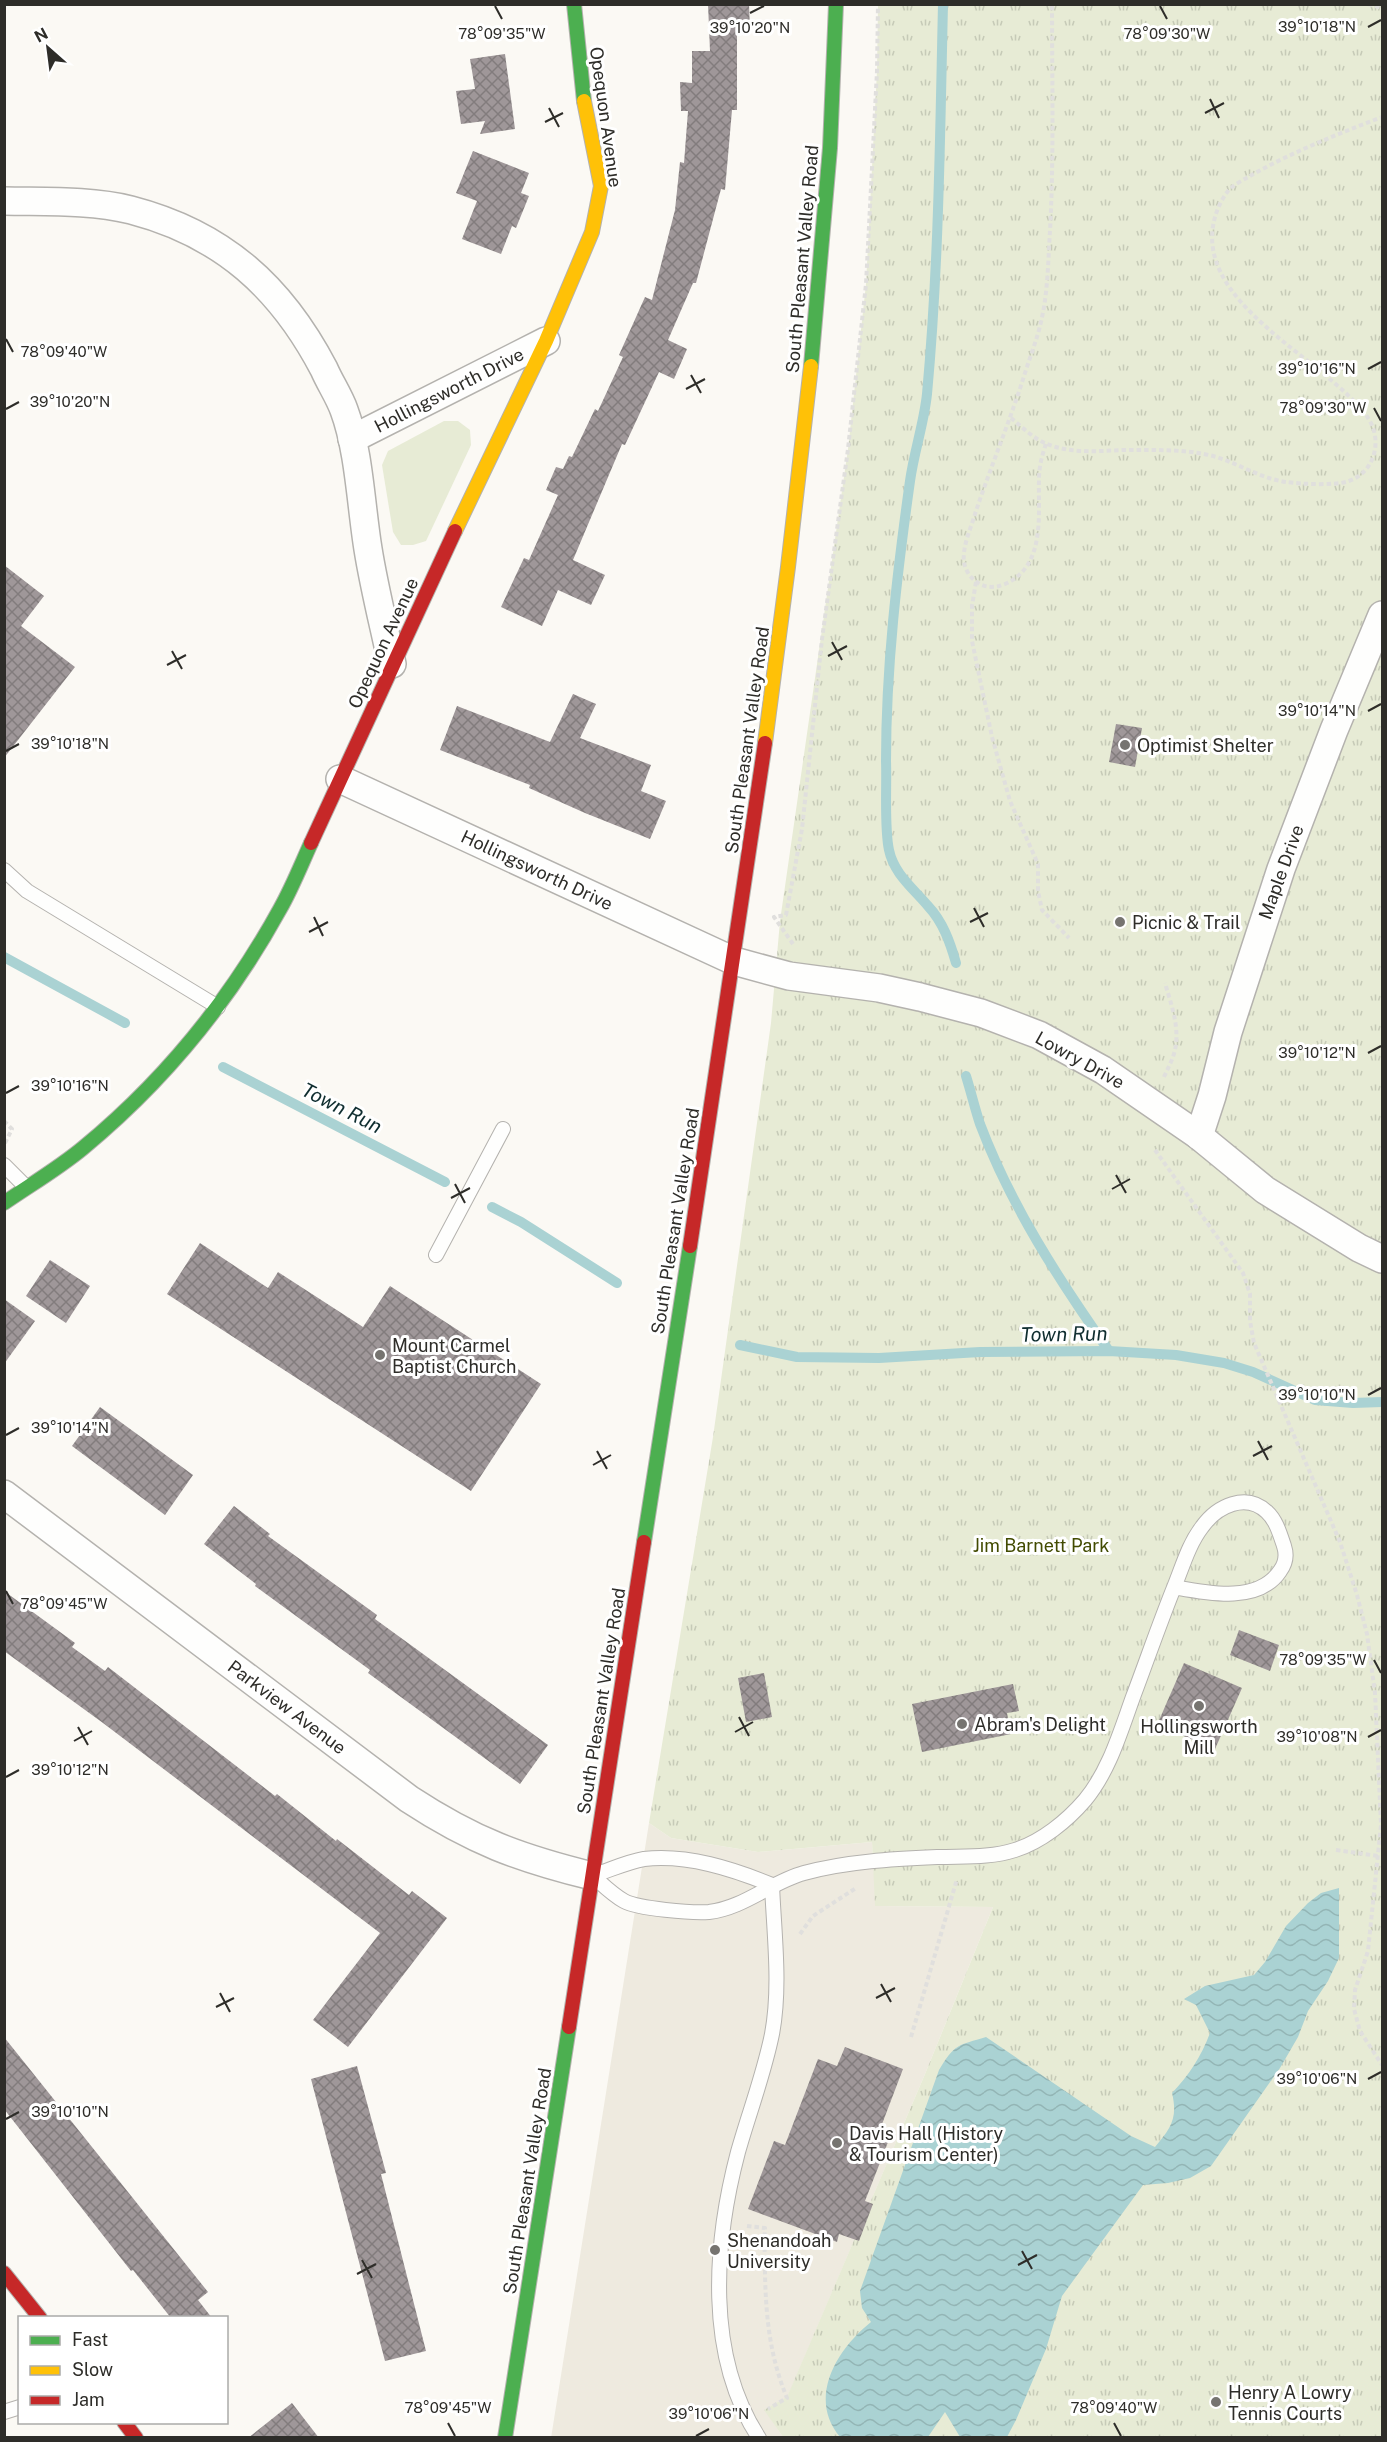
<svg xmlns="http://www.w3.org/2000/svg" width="1387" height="2442" viewBox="0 0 1387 2442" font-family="'Public Sans',sans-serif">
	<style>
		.built { fill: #eeeadf }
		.grass { fill: #e7ebd5 }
		.park { fill: url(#park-tufts) }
		.water { fill: url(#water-waves) }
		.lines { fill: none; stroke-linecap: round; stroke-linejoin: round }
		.stream { stroke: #aad2d3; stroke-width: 10 }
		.building { fill: url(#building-cross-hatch) }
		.lane-casing { stroke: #b4b2ae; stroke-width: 16 }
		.street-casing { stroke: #b4b2ae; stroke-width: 30 }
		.fast-casing { stroke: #b4b2ae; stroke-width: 16 }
		.slow-casing { stroke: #b4b2ae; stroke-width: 16 }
		.jam-casing { stroke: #b4b2ae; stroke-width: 16 }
		.path { stroke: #e0dfdd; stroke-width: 4; stroke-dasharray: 4.5 3; stroke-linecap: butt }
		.lane { stroke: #fefefd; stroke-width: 14 }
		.street { stroke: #fefefd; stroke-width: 27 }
		.fast { stroke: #4caf50; stroke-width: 14 }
		.slow { stroke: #ffc107; stroke-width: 14 }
		.jam { stroke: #c62828; stroke-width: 14 }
		.ticks { fill: none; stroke: #2e2d29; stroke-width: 2 }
		.poi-dot { fill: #767470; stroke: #fff; stroke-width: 2 }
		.labels { text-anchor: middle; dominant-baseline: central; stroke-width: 6; stroke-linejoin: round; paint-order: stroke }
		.street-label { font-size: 18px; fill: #2e2d29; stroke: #fff }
		.poi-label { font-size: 18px; fill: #2e2d29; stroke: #fff; text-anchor: start }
		.park-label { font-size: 18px; fill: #424b01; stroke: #fff }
		.water-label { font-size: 20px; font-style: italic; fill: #102e30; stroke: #fff }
		.ticks-label { font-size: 15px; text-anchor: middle; fill: #2e2d29; stroke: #fff; stroke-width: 6; stroke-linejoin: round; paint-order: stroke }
	</style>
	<defs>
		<pattern id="park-tufts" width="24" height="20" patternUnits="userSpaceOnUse" patternTransform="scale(1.5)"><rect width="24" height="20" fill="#e7ebd5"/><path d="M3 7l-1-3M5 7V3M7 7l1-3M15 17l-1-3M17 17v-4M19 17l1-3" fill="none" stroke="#c6cab7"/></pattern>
		<pattern id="water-waves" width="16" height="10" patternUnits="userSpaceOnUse" patternTransform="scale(1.5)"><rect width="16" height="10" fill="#aad2d3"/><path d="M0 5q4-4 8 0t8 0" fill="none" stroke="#93b5b5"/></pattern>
		<pattern id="building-cross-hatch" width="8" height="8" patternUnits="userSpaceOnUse" patternTransform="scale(1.5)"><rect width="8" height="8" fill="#9f9799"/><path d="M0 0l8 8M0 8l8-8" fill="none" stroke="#827c7d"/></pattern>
	</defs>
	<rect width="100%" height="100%" fill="#fbf9f4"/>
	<polygon class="built" points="649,1823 671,1838 758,1852 872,1842 876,1906 993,1907 925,2074 787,2398 765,2410 783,2437 551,2438"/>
	<polygon class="grass" points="444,421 458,421 470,430 471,445 426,541 413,545 401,545 393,532 382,465 388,451"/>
	<polygon class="park" points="878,5 1382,5 1382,2437 783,2437 764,2410 787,2397 925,2074 993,1907 875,1906 872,1842 758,1852 671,1838 649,1823 713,1437 771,1023 780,921 848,449 866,284 877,71"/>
	<path class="water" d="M 1339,1888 L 1339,1958 L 1328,1981 L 1308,2011 L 1298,2037 L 1280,2068 L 1211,2166 L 1190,2178 L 1168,2183 L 1143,2185 L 1062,2296 L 1046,2349 L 1016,2420 L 1007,2437 L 960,2437 L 945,2412 L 928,2437 L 840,2437 C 807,2398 837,2349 871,2322 L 862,2308 L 860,2291 L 939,2070 C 954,2044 959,2045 986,2037 L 1131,2136 L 1155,2147 C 1171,2128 1178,2118 1172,2093 C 1189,2075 1201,2057 1210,2033 L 1196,2005 L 1184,1999 L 1205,1986 L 1254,1975 L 1265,1962 L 1286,1926 L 1308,1903 L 1321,1893 Z"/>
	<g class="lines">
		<g class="stream">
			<path d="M 943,4 C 940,134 939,264 927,394 C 924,423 914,452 910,481 C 897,574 886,667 886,761 C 887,786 884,827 889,850 C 894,874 913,888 928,906 C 943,922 950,942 956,963"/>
			<polyline points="4,957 125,1023"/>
			<polyline points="223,1067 445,1182"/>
			<path d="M 966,1076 C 971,1092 975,1109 980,1124 C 1011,1206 1059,1280 1109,1351"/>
			<polyline points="492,1207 521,1222 617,1283"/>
			<polyline points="740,1345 797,1357 879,1358 980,1352 1109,1351 1176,1355 1224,1363 1253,1372 1315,1400 1353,1403 1382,1402"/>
		</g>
	</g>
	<g class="building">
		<polygon points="708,4 749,4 750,30 737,30 737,110 732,110 725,190 721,189 696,283 693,283 668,340 687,349 674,379 659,372 625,445 622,444 573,560 605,575 591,605 558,590 542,626 501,607 524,558 529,560 558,495 546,490 556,467 563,469 569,456 572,457 595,409 598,411 623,357 619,355 645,297 652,300 675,210 680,162 684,163 688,111 681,111 680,82 692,83 692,51 710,51"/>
		<polygon points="505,54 515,129 480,134 485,121 461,124 456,91 475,89 470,59"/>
		<polygon points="473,151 529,173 521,193 529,196 516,228 512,226 501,254 462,239 477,201 456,193"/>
		<polygon points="4,565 44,596 21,626 75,667 4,758"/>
		<polygon points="573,694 596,704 580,738 651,765 641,791 666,801 650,839 585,813 529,788 530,785 440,750 457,706 550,742"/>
		<polygon points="1116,724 1142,728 1135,767 1109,762"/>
		<polygon points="200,1243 268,1288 278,1272 363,1327 390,1286 541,1384 471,1491 167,1294"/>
		<polygon points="50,1260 90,1286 66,1323 26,1296"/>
		<polygon points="4,1299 35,1321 4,1364"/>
		<polygon points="100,1407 193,1475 165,1515 72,1446"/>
		<polygon points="234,1506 270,1534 268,1536 377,1615 375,1619 548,1745 520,1784 368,1673 370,1670 255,1586 256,1584 204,1544"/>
		<polygon points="4,1591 71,1640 75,1643 72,1647 105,1671 108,1667 275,1796 277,1794 336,1841 337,1839 409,1895 412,1891 447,1918 348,2047 313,2020 380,1933 103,1723 4,1651"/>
		<polygon points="1239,1630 1279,1645 1270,1671 1230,1655"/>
		<polygon points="1184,1663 1242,1688 1215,1749 1157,1725"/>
		<polygon points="764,1673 772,1717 746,1722 738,1678"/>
		<polygon points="1013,1684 1019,1711 1007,1713 1011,1734 922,1752 912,1704"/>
		<polygon points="4,2037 208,2292 198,2300 212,2318 171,2318 133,2270 131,2271 4,2109"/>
		<polygon points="845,2047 903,2069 879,2132 890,2137 865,2201 873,2204 859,2241 839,2234 837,2242 748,2209 774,2141 785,2145 818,2059 837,2066"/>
		<polygon points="357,2066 386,2173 381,2174 426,2351 385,2361 311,2079"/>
		<polygon points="292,2403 319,2438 248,2438"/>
	</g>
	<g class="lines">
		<g class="lane-casing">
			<g id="lane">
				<polyline points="4,870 27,891 218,1007"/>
				<polyline points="4,1165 26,1187"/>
				<polyline points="436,1255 503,1129"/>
				<path d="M 594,1875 C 610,1870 627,1862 644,1859 C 687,1854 733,1869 772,1885"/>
				<path d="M 594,1877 C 603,1885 613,1895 624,1901 C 639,1909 691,1913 709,1912 C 744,1908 771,1882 804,1873 C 848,1861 895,1859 939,1857 C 964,1856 990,1858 1015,1850 C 1041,1842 1067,1821 1085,1800 C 1109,1771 1120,1733 1133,1697 C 1147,1660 1160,1622 1175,1585 C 1183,1565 1189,1544 1202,1527 C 1217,1506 1246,1492 1267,1512 C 1276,1520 1280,1534 1284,1546 C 1287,1555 1286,1563 1280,1571 C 1258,1604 1207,1593 1174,1587"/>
				<polyline points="4,2412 20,2407"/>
				<path d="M 759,2438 C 705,2355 714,2243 738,2152 C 749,2113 764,2074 772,2034 C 781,1986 774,1934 772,1885"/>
			</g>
		</g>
		<g class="street-casing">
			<g id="street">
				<path d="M 4,201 C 46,202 90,200 131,210 C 223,234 281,287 324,369 C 330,383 339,396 344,410 C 359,450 361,506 368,549 C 374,587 384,626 392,664"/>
				<polyline points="352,439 546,341"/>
				<polyline points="340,779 734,961 789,976 879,988 920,997 981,1013 1039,1035 1103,1070 1199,1136 1265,1190 1359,1248 1382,1259"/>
				<polyline points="1199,1136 1212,1096 1228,1032 1281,869 1334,730 1382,615"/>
				<path d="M 4,1494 L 409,1799 C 473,1841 519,1858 592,1876"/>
			</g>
		</g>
		<g class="fast-casing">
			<g id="fast">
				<polyline points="574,4 584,101"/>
				<polyline points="811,366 830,148 836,4"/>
				<path d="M 4,1203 C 30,1185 59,1168 83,1148 C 163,1082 230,1000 280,909 C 292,888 301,865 311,843"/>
				<polyline points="644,1542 690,1246"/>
				<polyline points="505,2438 569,2027"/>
			</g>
		</g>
		<g class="slow-casing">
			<g id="slow">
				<polyline points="455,531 546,341 592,232 601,186 584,101"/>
				<polyline points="765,743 788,567 811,366"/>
			</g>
		</g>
		<g class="jam-casing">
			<g id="jam">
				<polyline points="311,843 455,531"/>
				<polyline points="690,1246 765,743"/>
				<polyline points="569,2027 644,1542"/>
				<polyline points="4,2273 40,2318"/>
				<polyline points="124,2422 136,2438"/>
			</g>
		</g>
		<g class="path">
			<polyline points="1368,4 1382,8"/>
			<path d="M 1011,418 C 1022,427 1034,439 1047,444 C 1072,454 1098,451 1123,450 C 1152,450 1181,449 1209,455 C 1235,461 1258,478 1286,482 C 1300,484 1336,486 1349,481 C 1375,472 1383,440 1368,418 C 1327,358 1184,301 1217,211 C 1219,205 1224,196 1228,191 C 1233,185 1243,180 1250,176 C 1292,152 1338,134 1382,117"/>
			<path d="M 1046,444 C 1042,455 1039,467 1039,479 C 1038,515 1046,566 1005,584 C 993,589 982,588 972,578 C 968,574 965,568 964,562 C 962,547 971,528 975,514 C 991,466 1010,421 1025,373 C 1030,357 1036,342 1040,326 C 1048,295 1048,262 1050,231 C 1054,156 1052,80 1052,4"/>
			<polyline points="976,582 972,606 972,641 992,737 1010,801 1038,864 1038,891 1042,910 1069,938"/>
			<polyline points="793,944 774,917 786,915 802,829 822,639 848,449 866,284 877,71 878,4"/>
			<path d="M 1164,1077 C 1168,1068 1173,1059 1175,1050 C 1180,1027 1171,1004 1165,983"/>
			<polyline points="4,1121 12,1129 5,1143"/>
			<polyline points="1155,1150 1243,1273 1250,1294 1250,1321 1254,1343 1340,1542 1357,1595 1367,1634 1375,1693 1381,1825 1368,1951 1355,1990 1354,2009 1360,2031 1382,2065"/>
			<polyline points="1336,1850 1378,1856"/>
			<polyline points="800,1934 813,1916 856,1888"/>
			<polyline points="911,2037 957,1879"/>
			<path d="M 747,2226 L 765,2228 C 764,2243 765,2259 765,2274 C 766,2318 770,2357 787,2398 L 768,2409"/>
		</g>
		<use href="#lane" class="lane"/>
		<use href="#street" class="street"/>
		<use href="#fast" class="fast"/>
		<use href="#slow" class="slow"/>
		<use href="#jam" class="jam"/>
	</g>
	<path class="ticks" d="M 495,6 L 502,19M 1160,6 L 1167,19M 750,13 L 764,6M 1368,27 L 1381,20M 1210,99 L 1219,118M 549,108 L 559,127M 1205,113 L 1224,103M 545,122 L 563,113M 6,339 L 13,352M 1368,369 L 1381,362M 691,375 L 701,393M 686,389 L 705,379M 1374,408 L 1381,421M 6,409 L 19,402M 832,642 L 842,660M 172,651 L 182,669M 828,656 L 847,646M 167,665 L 186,655M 1368,711 L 1381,704M 6,751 L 19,744M 974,908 L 984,927M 314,917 L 323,936M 970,922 L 988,913M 309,932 L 328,922M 1368,1053 L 1381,1046M 6,1093 L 19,1086M 1116,1175 L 1126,1193M 455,1184 L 465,1203M 1112,1189 L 1130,1179M 451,1198 L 470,1188M 1368,1395 L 1381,1388M 6,1435 L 19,1428M 1258,1441 L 1268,1460M 597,1451 L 607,1469M 1253,1456 L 1272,1446M 593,1465 L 611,1455M 6,1591 L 13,1604M 1374,1660 L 1381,1673M 739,1717 L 749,1736M 78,1727 L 88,1745M 735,1732 L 753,1722M 1368,1737 L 1381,1730M 74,1741 L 92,1731M 6,1777 L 19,1770M 881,1984 L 891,2002M 220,1993 L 230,2012M 876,1998 L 895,1988M 216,2007 L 234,1998M 1368,2079 L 1381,2072M 6,2119 L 19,2112M 1022,2251 L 1032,2269M 362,2260 L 372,2278M 1018,2265 L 1037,2255M 357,2274 L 376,2264M 448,2423 L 455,2436M 1114,2423 L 1121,2436M 696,2436 L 709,2429"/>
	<g class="poi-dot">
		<circle cx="1125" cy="745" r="6"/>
		<circle cx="1120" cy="922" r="6"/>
		<circle cx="380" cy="1355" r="6"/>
		<circle cx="1199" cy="1706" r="6"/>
		<circle cx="962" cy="1724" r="6"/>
		<circle cx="837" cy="2143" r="6"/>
		<circle cx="715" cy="2250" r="6"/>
		<circle cx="1216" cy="2402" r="6"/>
	</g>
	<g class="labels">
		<g class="street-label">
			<text transform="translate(606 117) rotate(82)">Opequon Avenue</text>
			<text transform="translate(802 259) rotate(-85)">South Pleasant Valley Road</text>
			<text transform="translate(449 390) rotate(-27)">Hollingsworth Drive</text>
			<text transform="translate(383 643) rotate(-65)">Opequon Avenue</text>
			<text transform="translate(747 740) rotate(-82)">South Pleasant Valley Road</text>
			<text transform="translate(537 870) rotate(25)">Hollingsworth Drive</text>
			<text transform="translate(1281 872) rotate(-70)">Maple Drive</text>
			<text transform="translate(1080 1060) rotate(29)">Lowry Drive</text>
			<text transform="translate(675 1221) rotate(-81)">South Pleasant Valley Road</text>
			<text transform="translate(601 1701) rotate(-81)">South Pleasant Valley Road</text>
			<text transform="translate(287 1707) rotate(37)">Parkview Avenue</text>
			<text transform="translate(527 2181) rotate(-81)">South Pleasant Valley Road</text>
		</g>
		<g class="poi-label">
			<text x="1137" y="745">Optimist Shelter</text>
			<text x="1132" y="922">Picnic &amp; Trail</text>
			<text x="392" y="1345">Mount Carmel<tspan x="392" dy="21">Baptist Church</tspan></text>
			<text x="974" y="1724">Abram's Delight</text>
			<text x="1199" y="1726" text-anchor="middle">Hollingsworth<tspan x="1199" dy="21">Mill</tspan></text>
			<text x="849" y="2133">Davis Hall (History<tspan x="849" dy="21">&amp; Tourism Center)</tspan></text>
			<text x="727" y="2240">Shenandoah<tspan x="727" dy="21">University</tspan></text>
			<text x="1228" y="2392">Henry A Lowry<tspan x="1228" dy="21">Tennis Courts</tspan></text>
		</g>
		<g class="park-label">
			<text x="1041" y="1545">Jim Barnett Park</text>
		</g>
		<g class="water-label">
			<text transform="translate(342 1108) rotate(27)">Town Run</text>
			<text transform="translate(1064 1334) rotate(-1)">Town Run</text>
		</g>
	</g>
	<g class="ticks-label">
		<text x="1317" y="32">39°10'18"N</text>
		<text x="750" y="33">39°10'20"N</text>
		<text x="502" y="39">78°09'35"W</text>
		<text x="1167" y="39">78°09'30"W</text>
		<text x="64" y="357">78°09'40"W</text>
		<text x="1317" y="374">39°10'16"N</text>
		<text x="70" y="407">39°10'20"N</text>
		<text x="1323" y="413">78°09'30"W</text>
		<text x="1317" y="716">39°10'14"N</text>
		<text x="70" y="749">39°10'18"N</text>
		<text x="1317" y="1058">39°10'12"N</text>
		<text x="70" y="1091">39°10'16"N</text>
		<text x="1317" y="1400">39°10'10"N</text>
		<text x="70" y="1433">39°10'14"N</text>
		<text x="64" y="1609">78°09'45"W</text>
		<text x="1323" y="1665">78°09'35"W</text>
		<text x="1317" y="1742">39°10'08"N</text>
		<text x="70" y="1775">39°10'12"N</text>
		<text x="1317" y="2084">39°10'06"N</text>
		<text x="70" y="2117">39°10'10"N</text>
		<text x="448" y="2413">78°09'45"W</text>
		<text x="1114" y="2413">78°09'40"W</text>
		<text x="709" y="2419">39°10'06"N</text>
	</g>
	<rect width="1387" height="2442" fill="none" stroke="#2e2d29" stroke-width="12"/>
	<rect x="18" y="2316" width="210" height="108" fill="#ffffff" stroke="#ababa9" stroke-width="1.5"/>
	<rect x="30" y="2336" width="30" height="9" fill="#4caf50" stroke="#ababa9" stroke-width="1.5"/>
	<text x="72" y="2346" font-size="18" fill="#2e2d29">Fast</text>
	<rect x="30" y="2366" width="30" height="9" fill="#ffc107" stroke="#ababa9" stroke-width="1.5"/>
	<text x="72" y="2376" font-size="18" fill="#2e2d29">Slow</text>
	<rect x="30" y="2396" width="30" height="9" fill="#c62828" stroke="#ababa9" stroke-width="1.5"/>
	<text x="72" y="2406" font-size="18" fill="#2e2d29">Jam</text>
	<g transform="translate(48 48) rotate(332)" stroke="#ffffff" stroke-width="4.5" paint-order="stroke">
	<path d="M0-4.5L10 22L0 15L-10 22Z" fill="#2e2d29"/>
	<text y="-9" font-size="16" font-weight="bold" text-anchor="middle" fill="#2e2d29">N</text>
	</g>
</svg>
